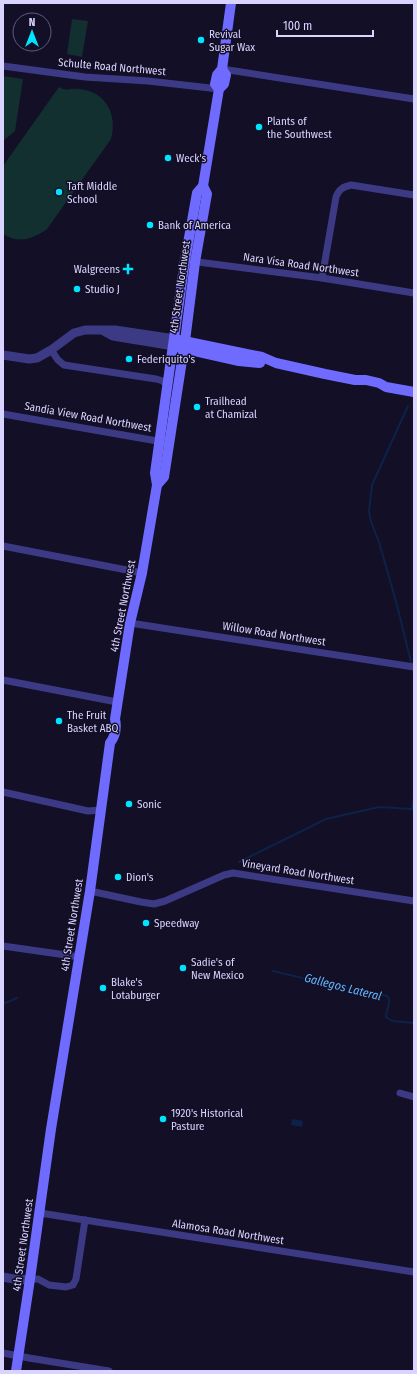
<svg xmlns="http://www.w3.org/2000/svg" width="417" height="1374" viewBox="0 0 417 1374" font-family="'Fira Sans Condensed',sans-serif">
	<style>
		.green { fill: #12302f }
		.water { fill: #0c2248 }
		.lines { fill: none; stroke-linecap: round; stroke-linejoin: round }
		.stream { stroke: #0c2248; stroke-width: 2 }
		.minor { stroke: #3d3a85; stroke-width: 7 }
		.tertiary { stroke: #3d3a85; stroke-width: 9 }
		.secondary { stroke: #6f6bff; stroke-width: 10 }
		.poi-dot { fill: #00e5ff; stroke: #130f26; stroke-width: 1.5 }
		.labels { text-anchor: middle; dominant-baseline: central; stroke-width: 3; stroke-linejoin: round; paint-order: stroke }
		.poi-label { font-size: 11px; fill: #d9d4ff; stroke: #130f26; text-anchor: start }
		.street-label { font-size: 11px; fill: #d9d4ff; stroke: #130f26 }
		.water-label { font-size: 12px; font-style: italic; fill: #62b6ff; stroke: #130f26 }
	</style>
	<rect width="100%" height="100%" fill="#130f26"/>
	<g class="green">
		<polygon points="72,19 88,21 82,57 67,54"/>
		<polygon points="3,76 23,79 15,131 3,141"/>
		<path d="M 59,87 C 67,92 70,88 79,89 C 106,91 118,115 111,139 L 47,229 C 33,239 19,244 3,234 L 3,166 Z"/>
	</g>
	<polygon class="water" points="292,1119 303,1121 302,1127 291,1125"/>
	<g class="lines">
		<g class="stream">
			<polyline points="408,406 372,485 369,511 371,522 379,542 397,605 411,662"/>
			<polyline points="239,862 326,819 379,807 412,809 414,796"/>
			<path d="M 273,971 L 345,988 L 381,994 L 387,996 L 389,999 C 390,1005 386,1011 386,1017 L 392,1021 L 414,1023"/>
			<polyline points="3,1004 17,998"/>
		</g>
		<g class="minor">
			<polyline points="3,66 85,77 148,81 219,89"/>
			<polyline points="222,69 414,99"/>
			<polyline points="190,261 322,278 414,293"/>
			<path d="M 322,278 L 336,197 C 339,189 343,187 351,185 L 414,195"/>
			<polyline points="51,350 58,360 64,365 156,379 163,381 168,387"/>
			<polyline points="3,414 163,442"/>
			<polyline points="3,546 142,573"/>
			<polyline points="130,623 414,667"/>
			<polyline points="3,680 117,702"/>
			<polyline points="3,792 88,811 101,810"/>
			<polyline points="90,891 141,902 154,904 165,901 224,875 233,873 414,901"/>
			<polyline points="3,946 80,957"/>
			<polyline points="400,1093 414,1097"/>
			<polyline points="40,1213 414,1272"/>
			<polyline points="30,1279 38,1279 49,1285 66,1287 73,1285 76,1279 85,1220"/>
			<polyline points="3,1353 29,1358 109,1371"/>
		</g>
		<g class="tertiary">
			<polyline points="104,331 113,336 174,346"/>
			<polyline points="3,355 29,359 37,358 51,350 74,333 85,330 115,330 175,339"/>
			<polyline points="3,1277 19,1280 30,1279"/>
		</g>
		<g class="secondary">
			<polyline points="219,89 215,84 217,75 222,69 231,3"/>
			<polyline points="179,340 262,357 276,363 325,374 355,380 366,380 379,383 386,387 414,392"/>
			<polyline points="177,347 239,361 260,363"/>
			<polyline points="157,485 164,477 185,341 195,262 207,194 203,186"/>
			<path d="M 16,1371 L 30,1279 L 51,1129 L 90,891 L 110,743 C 116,735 117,728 115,719 L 130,623 L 142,573 L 157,485 L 155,473 L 185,260 L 197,193 L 203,186 L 219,89 L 224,84 L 226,75 L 222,69"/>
		</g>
	</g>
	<g class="poi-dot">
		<circle cx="201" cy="40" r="4"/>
		<circle cx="259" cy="127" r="4"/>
		<circle cx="168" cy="158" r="4"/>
		<circle cx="59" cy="192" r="4"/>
		<circle cx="150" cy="225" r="4"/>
		<path d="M126 263h4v4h4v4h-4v4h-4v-4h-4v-4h4z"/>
		<circle cx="77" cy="289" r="4"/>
		<circle cx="129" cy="359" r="4"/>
		<circle cx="197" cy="407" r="4"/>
		<circle cx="59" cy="721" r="4"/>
		<circle cx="129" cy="804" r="4"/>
		<circle cx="118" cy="877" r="4"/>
		<circle cx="146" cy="923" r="4"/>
		<circle cx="183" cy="968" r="4"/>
		<circle cx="103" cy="988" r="4"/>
		<circle cx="163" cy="1119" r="4"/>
	</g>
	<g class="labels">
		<g class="poi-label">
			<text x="209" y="34">Revival<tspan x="209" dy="13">Sugar Wax</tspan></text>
			<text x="267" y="121">Plants of<tspan x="267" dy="13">the Southwest</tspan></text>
			<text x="176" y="158">Weck's</text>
			<text x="67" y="186">Taft Middle<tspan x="67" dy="13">School</tspan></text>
			<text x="158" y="225">Bank of America</text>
			<text x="120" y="269" text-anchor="end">Walgreens</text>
			<text x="85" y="289">Studio J</text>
			<text x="137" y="359">Federiquito's</text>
			<text x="205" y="401">Trailhead<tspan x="205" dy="13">at Chamizal</tspan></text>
			<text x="67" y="715">The Fruit<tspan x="67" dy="13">Basket ABQ</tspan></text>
			<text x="137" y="804">Sonic</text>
			<text x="126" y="877">Dion's</text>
			<text x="154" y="923">Speedway</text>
			<text x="191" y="962">Sadie's of<tspan x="191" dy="13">New Mexico</tspan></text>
			<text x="111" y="982">Blake's<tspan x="111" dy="13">Lotaburger</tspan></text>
			<text x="171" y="1113">1920's Historical<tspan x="171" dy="13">Pasture</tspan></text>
		</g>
		<g class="street-label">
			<text transform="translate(112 67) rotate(5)">Schulte Road Northwest</text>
			<text transform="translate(301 265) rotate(8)">Nara Visa Road Northwest</text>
			<text transform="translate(180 287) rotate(-82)">4th Street Northwest</text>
			<text transform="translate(88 417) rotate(10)">Sandia View Road Northwest</text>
			<text transform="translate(123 606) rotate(-79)">4th Street Northwest</text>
			<text transform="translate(274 634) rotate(9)">Willow Road Northwest</text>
			<text transform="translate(298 872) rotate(9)">Vineyard Road Northwest</text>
			<text transform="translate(72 925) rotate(-81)">4th Street Northwest</text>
			<text transform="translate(228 1232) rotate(9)">Alamosa Road Northwest</text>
			<text transform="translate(23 1245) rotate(-82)">4th Street Northwest</text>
		</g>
		<g class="water-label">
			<text transform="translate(343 987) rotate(14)">Gallegos Lateral</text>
		</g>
	</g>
	<rect width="417" height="1374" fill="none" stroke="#d9d4ff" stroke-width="8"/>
	<g transform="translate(32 32)"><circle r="19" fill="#130f26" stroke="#625e7d"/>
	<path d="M0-3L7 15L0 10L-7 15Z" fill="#00e5ff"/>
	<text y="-6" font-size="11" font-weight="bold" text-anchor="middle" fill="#d9d4ff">N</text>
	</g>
	<path d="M277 30v6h96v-6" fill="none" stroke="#d9d4ff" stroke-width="2"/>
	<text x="283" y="30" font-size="12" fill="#d9d4ff" stroke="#130f26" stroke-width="3" paint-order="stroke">100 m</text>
</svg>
